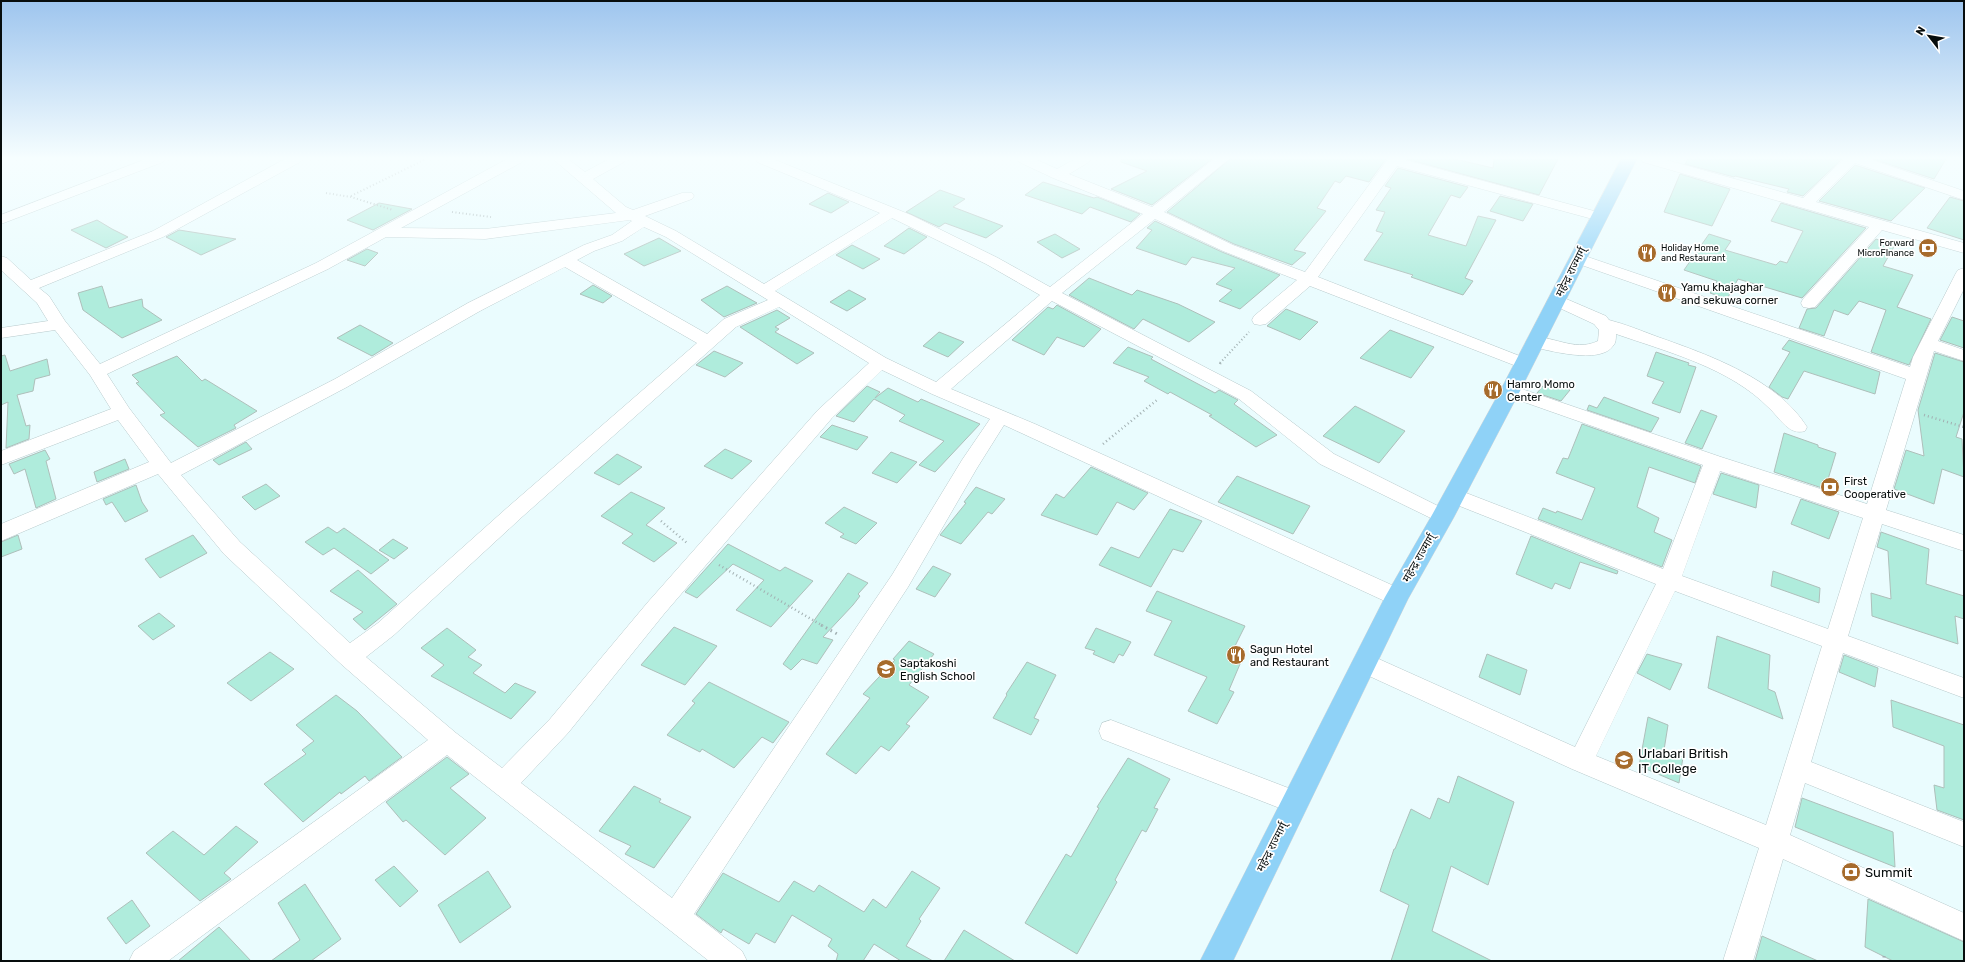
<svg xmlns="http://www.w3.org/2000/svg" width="1965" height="962" viewBox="0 0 1965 962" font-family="Rubik,'Noto Sans Devanagari',sans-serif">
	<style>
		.building { fill: #afecdc; stroke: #aebfba }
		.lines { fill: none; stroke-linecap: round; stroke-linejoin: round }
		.minor-casing { stroke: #b8cacc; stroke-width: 1 }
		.highway-casing { stroke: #d7d8d8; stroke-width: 1 }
		.path-far2 { stroke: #a2b0b2; stroke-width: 2; stroke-dasharray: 1 2.5; stroke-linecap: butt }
		.path-far1 { stroke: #a2b0b2; stroke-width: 2.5; stroke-dasharray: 1 3; stroke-linecap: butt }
		.path { stroke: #a2b0b2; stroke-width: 3; stroke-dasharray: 1.5 4; stroke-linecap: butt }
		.minor { fill: #fff; fill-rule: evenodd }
		.highway { fill: #8fd2f7; fill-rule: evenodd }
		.labels { text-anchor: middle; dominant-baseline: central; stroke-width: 3.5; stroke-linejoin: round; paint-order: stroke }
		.far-poi-label { font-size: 9px; fill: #070d0d; stroke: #fff; text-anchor: end }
		.street-label { font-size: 11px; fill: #070d0d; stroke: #fff }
		.poi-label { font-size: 11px; fill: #070d0d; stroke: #fff; text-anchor: start }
		.near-poi-label { font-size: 13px; fill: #070d0d; stroke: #fff; text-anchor: start }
	</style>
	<rect width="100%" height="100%" fill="#eafcfe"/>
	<g class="building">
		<polygon points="1121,159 1212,159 1152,205 1111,189 1147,171 1121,162"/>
		<polygon points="1230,159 1386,159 1369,182 1346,176 1340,183 1335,181 1317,208 1326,211 1294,250 1306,253 1292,265 1234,244 1167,212"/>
		<polygon points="1407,159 1455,159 1493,168 1494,159 1558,159 1539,195"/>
		<polygon points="1688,159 1842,159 1803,196 1787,192 1789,189 1735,176 1734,177 1685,164"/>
		<polygon points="1873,159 1946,159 1934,179"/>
		<polygon points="1855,165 1925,188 1891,221 1819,201"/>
		<polygon points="1398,168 1468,187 1460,198 1451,195 1428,235 1466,246 1478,216 1496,220 1465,278 1473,281 1463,295 1411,277 1413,275 1364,260 1383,233 1376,231 1385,212 1376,210 1391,188 1385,186"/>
		<polygon points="1680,174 1730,189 1712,226 1664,212"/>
		<polygon points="1043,182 1094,198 1097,197 1140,214 1131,222 1090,207 1082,214 1025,195"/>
		<polygon points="940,190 965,199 953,207 1003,226 986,238 945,223 939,227 906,212"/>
		<polygon points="828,193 849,202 831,213 809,204"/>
		<polygon points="1500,196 1533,204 1523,221 1490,211"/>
		<polygon points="1950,197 1964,201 1964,240 1927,228"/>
		<polygon points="379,203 412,209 373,230 347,220"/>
		<polygon points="1781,203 1866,228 1802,298 1738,279 1727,299 1710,293 1717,281 1684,270 1709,234 1731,241 1725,250 1776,265 1780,261 1787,263 1803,231 1771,221"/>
		<polygon points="97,220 112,229 128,237 106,248 71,230"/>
		<polygon points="1155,221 1222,252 1280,275 1240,309 1219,301 1232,290 1216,284 1235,268 1192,257 1186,265 1136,248 1152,230 1147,228"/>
		<polygon points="909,228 927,237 904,254 884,246"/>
		<polygon points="179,230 236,239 201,255 166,237"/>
		<polygon points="1055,234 1080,249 1062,258 1037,242"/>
		<polygon points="659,238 681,251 644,266 624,254"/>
		<polygon points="1876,239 1895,245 1883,266 1913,275 1897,307 1931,319 1909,365 1871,352 1886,310 1859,301 1848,315 1834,310 1824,336 1799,328 1807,309 1816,308"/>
		<polygon points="852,245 880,259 863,269 836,255"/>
		<polygon points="367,249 378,253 365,266 347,260"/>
		<polygon points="1089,278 1132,295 1137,290 1178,304 1215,322 1189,342 1143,319 1134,329 1069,295"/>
		<polygon points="593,285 612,296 603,303 580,294"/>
		<polygon points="102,286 109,308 142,299 143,307 162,320 122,338 83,310 78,293"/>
		<polygon points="727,286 757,303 724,317 701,300"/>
		<polygon points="849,290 866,299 847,311 830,302"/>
		<polygon points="1057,305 1101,329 1084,347 1057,337 1044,355 1012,340 1048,307 1053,309"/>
		<polygon points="1286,309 1318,322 1300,340 1267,326"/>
		<polygon points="777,310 790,318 775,327 779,329 775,332 814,353 797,364 740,327"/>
		<polygon points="1952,317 1964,321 1964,348 1940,340"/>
		<polygon points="360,325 393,343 372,356 337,338"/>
		<polygon points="1390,330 1434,347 1411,378 1360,358"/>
		<polygon points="939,332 964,342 948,357 923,346"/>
		<polygon points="1789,340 1880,372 1875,394 1804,371 1788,399 1782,397 1769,387 1790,352 1782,349"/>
		<polygon points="1128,347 1153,357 1151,359 1215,393 1219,390 1238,400 1234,404 1277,435 1256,447 1209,416 1212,415 1170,392 1168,394 1144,381 1149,377 1113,363"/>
		<polygon points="714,351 743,363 725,377 696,365"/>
		<polygon points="1656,352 1689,363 1688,365 1696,367 1680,413 1652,403 1664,382 1647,376"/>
		<polygon points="1935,353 1964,362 1964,412 1956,437 1962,439 1964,477 1942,469 1934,504 1894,489 1906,450 1924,456 1918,410"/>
		<polygon points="5,355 10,371 47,359 50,375 35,379 33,391 17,395 26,426 30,425 29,439 6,448 8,402 1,405 1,356"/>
		<polygon points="177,356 202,381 205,379 257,411 234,425 236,428 198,447 160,415 165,413 136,383 139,382 132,375"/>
		<polygon points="1548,380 1570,390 1561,401 1537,393"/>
		<polygon points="867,386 880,392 875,398 888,388 918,402 921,399 980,424 935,472 919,465 944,441 899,421 905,415 874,399 854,422 836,416"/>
		<polygon points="1604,397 1659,418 1651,432 1587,410 1589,405 1597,408"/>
		<polygon points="1355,406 1405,431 1379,463 1323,436"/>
		<polygon points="1701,410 1717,416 1702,449 1685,443"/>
		<polygon points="1582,424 1701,466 1695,483 1649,467 1637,507 1659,518 1654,532 1672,540 1662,567 1538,519 1543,508 1556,513 1557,511 1582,520 1595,488 1556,473 1563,458 1568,459"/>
		<polygon points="832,425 868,437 857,450 820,437"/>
		<polygon points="1784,433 1818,445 1818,447 1836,453 1825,489 1774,472"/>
		<polygon points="246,442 252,449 219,465 213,460"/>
		<polygon points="725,449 752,461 732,479 704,466"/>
		<polygon points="45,450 50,459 46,461 56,499 36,508 25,469 14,474 9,464"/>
		<polygon points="891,452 917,462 897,483 872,473"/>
		<polygon points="617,454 642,467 619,485 594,473"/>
		<polygon points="125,459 129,469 97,482 94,472"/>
		<polygon points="1091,467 1148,493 1134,510 1117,502 1097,535 1041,515 1056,494 1064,498"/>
		<polygon points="1721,473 1759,485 1756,508 1713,494"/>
		<polygon points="1237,476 1310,506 1293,534 1218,502"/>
		<polygon points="266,484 280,496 255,510 242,497"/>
		<polygon points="136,485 142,502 148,511 125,522 112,502 106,505 103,499"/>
		<polygon points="976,487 1005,499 992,514 988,512 961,544 940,535 966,503 964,502"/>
		<polygon points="631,492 665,508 646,525 677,543 654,562 622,543 633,534 601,516"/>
		<polygon points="1801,499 1839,512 1829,539 1791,524"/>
		<polygon points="844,507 877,523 856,544 840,537 844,534 825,523"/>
		<polygon points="1170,509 1202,521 1183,552 1173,549 1151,587 1099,565 1111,547 1139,558"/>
		<polygon points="328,527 337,533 344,528 389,560 371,574 334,548 323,555 305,542"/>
		<polygon points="1881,532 1929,549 1926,584 1964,596 1964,619 1955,616 1958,644 1872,616 1871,593 1891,599 1888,551 1877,547"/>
		<polygon points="18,535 22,549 1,557 1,542"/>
		<polygon points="193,535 207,553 160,578 145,559"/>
		<polygon points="1531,536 1618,571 1617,574 1580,562 1570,589 1555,583 1552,589 1516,574"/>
		<polygon points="393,539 408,548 394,559 379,550"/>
		<polygon points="728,544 780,571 785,567 813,581 771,627 736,610 764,580 733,564 697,598 685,592"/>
		<polygon points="933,566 951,574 935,597 916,589"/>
		<polygon points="358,570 397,604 365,630 353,619 363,612 330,591"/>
		<polygon points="1773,571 1820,588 1819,603 1771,586"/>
		<polygon points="848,573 868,583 858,594 860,596 853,605 823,637 833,640 817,664 802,659 791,670 783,664"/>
		<polygon points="1157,591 1245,626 1228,660 1240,664 1229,690 1234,692 1217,724 1188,711 1207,677 1154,655 1172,621 1146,611"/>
		<polygon points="159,613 175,626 153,640 138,626"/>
		<polygon points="674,627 717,646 685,685 641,665"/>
		<polygon points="447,628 476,650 468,657 482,665 473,673 505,693 515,683 536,692 511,719 431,676 444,665 421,648"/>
		<polygon points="1096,628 1131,642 1123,656 1119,654 1114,663 1093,654 1095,651 1085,648"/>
		<polygon points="1717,636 1770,655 1768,689 1775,692 1783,719 1708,688"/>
		<polygon points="909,641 934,654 909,685 929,697 906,724 910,726 889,751 881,746 856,774 826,754 870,698 863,694 895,660 893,659"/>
		<polygon points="270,652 294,669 251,701 227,683"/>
		<polygon points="1487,654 1527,670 1520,695 1479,677"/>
		<polygon points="1647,654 1682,664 1670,690 1637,673"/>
		<polygon points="1844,655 1878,668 1875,687 1839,672"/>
		<polygon points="1027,662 1056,675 1034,718 1039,720 1031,735 993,718 1007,695 1006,694"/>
		<polygon points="709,682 789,722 773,743 762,737 734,768 702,749 700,752 667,735 695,703 692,701"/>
		<polygon points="336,695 357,711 402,757 369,781 365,776 341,794 340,792 303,822 264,784 306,754 302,750 314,741 296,725"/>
		<polygon points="1891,700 1964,725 1964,820 1937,810 1934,785 1944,788 1944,746 1893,727"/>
		<polygon points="1648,717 1668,725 1664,750 1683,757 1679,783 1639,766"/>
		<polygon points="447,757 469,774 450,788 486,818 445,855 406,820 403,822 386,802"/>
		<polygon points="1128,758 1170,779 1154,808 1158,809 1146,832 1142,830 1115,880 1117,882 1077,954 1025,923 1066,854 1071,857 1099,808 1097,807"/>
		<polygon points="1458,776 1514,802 1488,885 1451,866 1432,931 1492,961 1391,961 1409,905 1380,891 1394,849 1395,849 1411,809 1430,819 1438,798 1449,803"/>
		<polygon points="634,786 661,799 659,802 691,817 654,868 625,854 631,846 599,831"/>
		<polygon points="1802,798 1893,832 1895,867 1795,827"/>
		<polygon points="236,826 258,842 224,873 231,879 200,901 146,853 173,831 204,855"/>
		<polygon points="394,866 418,891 400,907 375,880"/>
		<polygon points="488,871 511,907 460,943 438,905"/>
		<polygon points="912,871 940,888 919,919 921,921 906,946 933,961 901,961 874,944 863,961 836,961 838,954 828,946 832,939 792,915 775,943 756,933 749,944 723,929 721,933 696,914 723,873 779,902 794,881 814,892 819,885 864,912 873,899 886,908"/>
		<polygon points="305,884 341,939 311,961 271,961 300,940 278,903"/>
		<polygon points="1868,899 1964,942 1964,961 1893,961 1865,947"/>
		<polygon points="132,900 150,926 126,944 107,918"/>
		<polygon points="219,927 251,961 178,961"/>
		<polygon points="964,930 1015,961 944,961"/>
		<polygon points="1762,936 1818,961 1755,961"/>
	</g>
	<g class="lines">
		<g class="minor-casing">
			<g id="minor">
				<polygon points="146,159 165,159 163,162 1,224 1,215"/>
				<path d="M 285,159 L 302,159 L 300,162 L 163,237 L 39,288 L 49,296 L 65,321 L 100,364 L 316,263 L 507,159 L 524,159 L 522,162 L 401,228 L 485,229 L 616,213 L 553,159 L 568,159 L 585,172 L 609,159 L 626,159 L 624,162 L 593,179 L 626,207 L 633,210 L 682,193 L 692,193 L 694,196 L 692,199 L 645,216 L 676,231 L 764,284 L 880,213 L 757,162 L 755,159 L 773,159 L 911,215 L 998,258 L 1050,287 L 1143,214 L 1053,178 L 1019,162 L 1017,159 L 1035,159 L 1057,169 L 1075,159 L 1091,159 L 1089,162 L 1069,174 L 1152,207 L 1214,159 L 1229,159 L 1164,212 L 1233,245 L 1305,272 L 1388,159 L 1402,159 L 1605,214 L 1607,217 L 1605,220 L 1600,221 L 1397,166 L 1318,277 L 1530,360 L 1533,364 L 1530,368 L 1524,369 L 1310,286 L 1266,324 L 1260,325 L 1254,324 L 1252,320 L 1254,316 L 1297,280 L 1223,251 L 1155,219 L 1062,293 L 1251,391 L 1334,454 L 1450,512 L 1453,517 L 1450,522 L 1443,524 L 1320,464 L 1239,399 L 1052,301 L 951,389 L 1035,424 L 1405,591 L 1408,597 L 1405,603 L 1397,606 L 1389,603 L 1004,425 L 977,468 L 908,587 L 694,914 L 742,951 L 747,961 L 709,961 L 447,755 L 168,961 L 129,961 L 134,951 L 428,740 L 341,664 L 224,554 L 158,474 L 1,541 L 1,524 L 149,462 L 118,420 L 1,465 L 1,451 L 111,409 L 90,375 L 55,330 L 1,338 L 1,328 L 48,321 L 37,303 L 1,270 L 1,256 L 7,258 L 31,280 L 153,231 ZM 892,218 L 986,264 L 1040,295 L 936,382 L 886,358 L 775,291 ZM 630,220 L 632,221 L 612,235 L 584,245 L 468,303 L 335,379 L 171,463 L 129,408 L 107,374 L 328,269 L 386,237 L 485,239 ZM 644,227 L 666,237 L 768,300 L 724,319 L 707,334 L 577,260 L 594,251 L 622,241 ZM 565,267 L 697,343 L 508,507 L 378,623 L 350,643 L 240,542 L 181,475 L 347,387 L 480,311 ZM 779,307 L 869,363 L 818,410 L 648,602 L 550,719 L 502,768 L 456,733 L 366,657 L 394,635 L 522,517 L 736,327 ZM 882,370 L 932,394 L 990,419 L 962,460 L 892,575 L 672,898 L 521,783 L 568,733 L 664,614 L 832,418 Z"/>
				<polygon points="1641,159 1663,159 1803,198 1844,159 1869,159 1964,191 1964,200 1855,163 1816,202 1964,243 1964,253 1882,230 1815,307 1809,308 1803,307 1801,303 1803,299 1869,227 1643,162"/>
				<path d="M 1579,254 L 1910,367 L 1913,357 L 1956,273 L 1958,270 L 1964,268 L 1964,289 L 1938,341 L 1964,350 L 1964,361 L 1934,351 L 1886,510 L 1964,535 L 1964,551 L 1882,524 L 1848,636 L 1964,678 L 1964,698 L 1843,653 L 1811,762 L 1964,822 L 1964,847 L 1805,783 L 1790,835 L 1964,913 L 1964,941 L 1783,859 L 1753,961 L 1723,961 L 1759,848 L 1572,769 L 1356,670 L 1352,663 L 1356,656 L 1364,653 L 1372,656 L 1575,747 L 1656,584 L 1447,501 L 1444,496 L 1447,491 L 1454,489 L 1461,491 L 1663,569 L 1703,465 L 1504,395 L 1501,391 L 1504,387 L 1510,385 L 1516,387 L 1721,457 L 1867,504 L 1906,379 L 1573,262 L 1571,259 L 1573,256 ZM 1720,471 L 1863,518 L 1828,629 L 1682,576 ZM 1675,591 L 1822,646 L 1766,825 L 1596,756 Z"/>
				<path d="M 1557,295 L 1606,316 L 1609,320 C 1625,324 1642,331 1658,337 C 1709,355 1777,379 1807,427 L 1805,431 C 1789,436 1780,418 1769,408 C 1730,368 1668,352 1616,334 C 1616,338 1616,343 1613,346 C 1600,365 1547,350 1529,346 L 1526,342 L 1529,338 C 1550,333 1573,353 1598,341 L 1599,330 L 1594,324 L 1551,304 L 1549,300 L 1551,296 Z"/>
				<polygon points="1111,720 1304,794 1308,802 1304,810 1295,814 1102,739 1099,731 1102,723"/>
			</g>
		</g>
		<g class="highway-casing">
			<polygon id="highway" points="1621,159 1637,159 1520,391 1454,517 1408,599 1233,961 1200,961 1385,597 1432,515 1500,391"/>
		</g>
		<g class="path-far2">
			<polyline points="326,193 351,197 393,210"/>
			<polyline points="351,196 426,159"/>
			<polyline points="452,212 491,217"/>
			<polyline points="1220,363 1249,332"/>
		</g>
		<g class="path-far1">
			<polyline points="1220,364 1221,362"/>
			<polyline points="1924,415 1964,427"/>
			<polyline points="1103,444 1157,400"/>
			<polyline points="661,521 687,543"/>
			<polyline points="719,565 823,626"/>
		</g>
		<g class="path">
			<polyline points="821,625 839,635"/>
			<polyline points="1884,956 1884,961"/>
		</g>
		<use href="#minor" class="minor"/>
		<use href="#highway" class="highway"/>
	</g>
	<linearGradient id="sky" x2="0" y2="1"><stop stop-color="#9ec5ee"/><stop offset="0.54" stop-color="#f6feff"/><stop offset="1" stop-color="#f6feff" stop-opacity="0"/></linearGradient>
	<rect width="1965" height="293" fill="url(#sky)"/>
	<defs>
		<g id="bank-disc" transform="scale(1)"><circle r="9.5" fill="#a66b2c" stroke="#fff"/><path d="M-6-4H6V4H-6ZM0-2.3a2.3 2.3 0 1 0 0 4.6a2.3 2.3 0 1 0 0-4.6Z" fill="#fff"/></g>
		<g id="restaurant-disc" transform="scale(1)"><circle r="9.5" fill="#a66b2c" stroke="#fff"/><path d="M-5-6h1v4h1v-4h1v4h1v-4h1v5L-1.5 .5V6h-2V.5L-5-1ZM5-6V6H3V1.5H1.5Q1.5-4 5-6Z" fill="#fff"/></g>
		<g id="school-disc" transform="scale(1)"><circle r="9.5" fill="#a66b2c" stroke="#fff"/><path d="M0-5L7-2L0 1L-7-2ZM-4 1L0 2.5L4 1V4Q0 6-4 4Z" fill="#fff"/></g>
	</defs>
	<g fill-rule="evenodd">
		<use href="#bank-disc" x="1928" y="248"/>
		<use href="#restaurant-disc" x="1647" y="253"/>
		<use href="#restaurant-disc" x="1667" y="293"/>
		<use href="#restaurant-disc" x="1493" y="390"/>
		<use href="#bank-disc" x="1830" y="487"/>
		<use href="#restaurant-disc" x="1236" y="655"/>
		<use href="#school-disc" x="886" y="669"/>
		<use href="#school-disc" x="1624" y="760"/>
		<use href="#bank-disc" x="1851" y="872"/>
	</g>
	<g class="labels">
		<g class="far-poi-label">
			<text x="1914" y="243">Forward<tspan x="1914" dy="10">MicroFInance</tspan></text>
			<text x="1661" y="248" text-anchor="start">Holiday Home<tspan x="1661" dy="10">and Restaurant</tspan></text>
		</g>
		<g class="street-label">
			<text transform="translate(1571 272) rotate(-63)">महेन्द्र राज्मार्ग्</text>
			<text transform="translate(1419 558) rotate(-60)">महेन्द्र राज्मार्ग्</text>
			<text transform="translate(1272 847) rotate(-63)">महेन्द्र राज्मार्ग्</text>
		</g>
		<g class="poi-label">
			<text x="1681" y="287">Yamu khajaghar<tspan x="1681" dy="13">and sekuwa corner</tspan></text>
			<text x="1507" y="384">Hamro Momo<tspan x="1507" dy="13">Center</tspan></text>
			<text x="1844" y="481">First<tspan x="1844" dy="13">Cooperative</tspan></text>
			<text x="1250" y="649">Sagun Hotel<tspan x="1250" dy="13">and Restaurant</tspan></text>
			<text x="900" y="663">Saptakoshi<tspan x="900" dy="13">English School</tspan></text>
		</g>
		<g class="near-poi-label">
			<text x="1638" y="753">Urlabari British<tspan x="1638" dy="15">IT College</tspan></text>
			<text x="1865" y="872">Summit</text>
		</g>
	</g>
	<rect width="1965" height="962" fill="none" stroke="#070d0d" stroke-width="4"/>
	<g transform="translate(1929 36) rotate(301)" stroke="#ffffff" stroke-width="3" paint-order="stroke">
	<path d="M0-3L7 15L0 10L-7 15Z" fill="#070d0d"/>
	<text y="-6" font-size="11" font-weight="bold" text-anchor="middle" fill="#070d0d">N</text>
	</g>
</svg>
